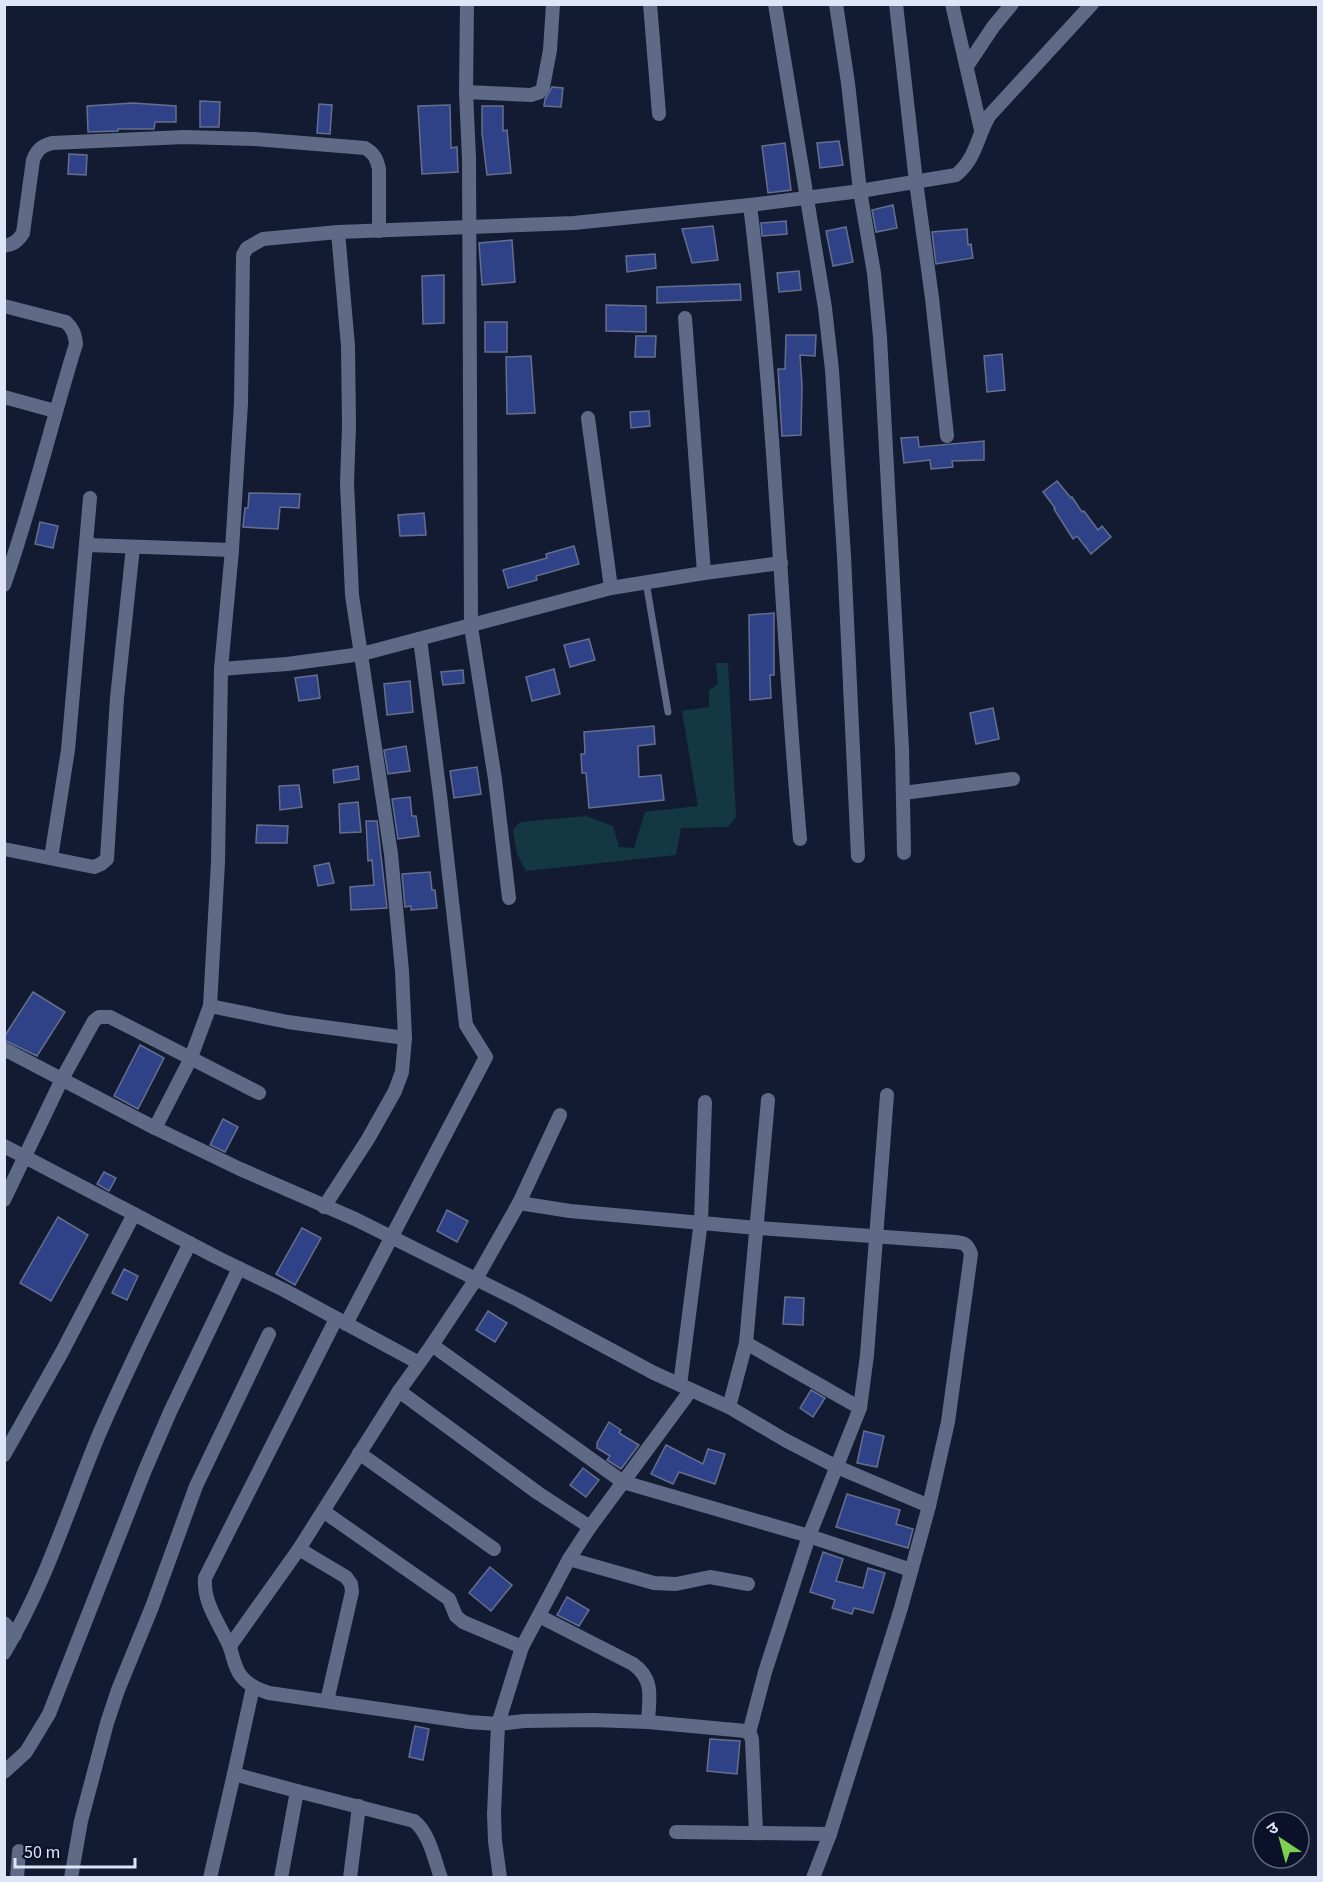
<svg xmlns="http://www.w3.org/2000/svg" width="1323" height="1882" font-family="'Source Sans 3','Noto Sans Devanagari',sans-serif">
  <rect width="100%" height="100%" fill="#131b33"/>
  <path fill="#133844" d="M716 663H728L736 817 728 827 681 828 676 855 526 871 517 854 513 830 520 822 586 816 613 826 619 847 634 848 645 812 698 806 682 711 709 707V690L718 684Z"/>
  <g fill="#304287" stroke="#646f8d" stroke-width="1.5">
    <path d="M552 87 563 88 561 107 544 106 545 99Z"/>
    <path d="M200 101 220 102 219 127H200Z"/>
    <path d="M133 103 176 106V122H155L154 129H118V131L88 132 87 106Z"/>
    <path d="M319 104 332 105 330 134 317 133Z"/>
    <path d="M450 105 451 148 457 147 458 172 422 174 418 106Z"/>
    <path d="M482 106H503V131L507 130 511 173 487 175 482 133Z"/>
    <path d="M839 141 843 165 820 168 817 143Z"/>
    <path d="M785 143 791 190 768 193 762 146Z"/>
    <path d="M69 154 87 155 86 175 68 174Z"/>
    <path d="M893 205 897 228 876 232 872 210Z"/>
    <path d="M786 221 787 234 762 236 761 223Z"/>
    <path d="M713 226 718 260 692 263 682 229Z"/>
    <path d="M846 227 853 262 833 266 826 231Z"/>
    <path d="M967 229 968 245 971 244 973 258 936 264 932 232Z"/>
    <path d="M512 240 515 282 482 285 479 243Z"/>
    <path d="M655 254 656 268 627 272 626 256Z"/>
    <path d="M799 271 801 290 779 292 777 273Z"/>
    <path d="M444 275V323L423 324 422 276Z"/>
    <path d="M740 284 741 300 657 303V287Z"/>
    <path d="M606 305 646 306V332L606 331Z"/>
    <rect x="485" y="322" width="22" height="30"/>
    <path d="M786 335H816L815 356 800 355 802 385 801 435 782 436 778 369H785Z"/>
    <path d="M636 336H656L655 357H635Z"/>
    <path d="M1002 354 1005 390 987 392 984 356Z"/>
    <path d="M531 356 535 413 507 414 506 357Z"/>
    <path d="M649 411 650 426 631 428 630 412Z"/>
    <path d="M918 437 919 447 984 441V460L952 461 953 467 931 469 930 460 904 463 901 438Z"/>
    <path d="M1057 481 1071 498 1072 497 1082 512 1084 511 1098 530 1102 526 1111 537 1091 554 1077 536 1073 539 1054 509 1055 508 1043 492Z"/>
    <path d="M249 493 300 494 299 508 280 507 278 529 243 527 245 508H248Z"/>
    <path d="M424 513 426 535 400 536 398 515Z"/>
    <path d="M40 522 58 526 53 548 35 544Z"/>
    <path d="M574 546 579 564 536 576 537 580 508 588 503 570 547 558 546 554Z"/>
    <path d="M774 613V675H770L771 698 750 700 749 615Z"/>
    <path d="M589 639 595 660 570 667 564 645Z"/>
    <path d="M554 669 560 694 532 701 526 677Z"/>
    <path d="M463 670 464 683 443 685 441 672Z"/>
    <path d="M317 675 320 698 299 701 295 678Z"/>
    <path d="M410 681 413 712 387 715 384 684Z"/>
    <path d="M993 708 999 739 976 744 970 713Z"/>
    <path d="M654 726 655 744 638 746 639 777 661 775 664 800 589 808 586 773H582L581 754H585L584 732Z"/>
    <path d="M406 746 410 771 388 774 384 750Z"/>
    <path d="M358 766 359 779 334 783 333 770Z"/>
    <path d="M477 767 481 794 454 798 450 771Z"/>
    <path d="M299 785 302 807 280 810 279 786Z"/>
    <path d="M410 797 412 816H416L419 836 398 839 392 799Z"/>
    <path d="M358 802 361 832 340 833 339 804Z"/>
    <path d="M366 821H377L387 908 351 910 350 887 374 885 372 860 368 861Z"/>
    <path d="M257 825 288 826 287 843H256Z"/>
    <path d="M329 863 334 883 318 886 314 866Z"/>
    <path d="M430 872 432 890H435L437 908 411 910V906L405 907 402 874Z"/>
    <path d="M33 992 65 1012 37 1056 4 1040V1037Z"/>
    <path d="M140 1045 164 1058 138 1109 114 1096Z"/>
    <path d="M223 1119 238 1127 225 1152 210 1145Z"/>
    <path d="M104 1172 116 1178 109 1191 97 1184Z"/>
    <path d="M447 1210 468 1221 457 1242 437 1231Z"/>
    <path d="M58 1217 88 1235 51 1301 20 1283Z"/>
    <path d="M302 1228 321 1238 295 1285 276 1274Z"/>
    <path d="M124 1269 138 1276 127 1300 112 1293Z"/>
    <path d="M785 1297 804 1298 803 1325 783 1324Z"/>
    <path d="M488 1311 507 1323 495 1342 476 1330Z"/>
    <path d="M811 1390 825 1398 813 1417 800 1408Z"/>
    <path d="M609 1422 621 1430 619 1433 639 1445 621 1469 607 1460 610 1456 597 1448V1443Z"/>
    <path d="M864 1431 884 1436 877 1467 857 1463Z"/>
    <path d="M666 1445 703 1464 708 1449 725 1454 715 1484 679 1472 673 1484 651 1474Z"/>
    <path d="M583 1468 599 1480 586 1497 570 1485Z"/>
    <path d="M847 1494 900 1510 896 1524 913 1529 908 1548 836 1527Z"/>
    <path d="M823 1552 843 1559 836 1581 863 1588 868 1568 885 1573 873 1613 854 1608 852 1614 832 1608 835 1600 810 1592Z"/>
    <path d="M490 1567 512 1585 491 1611 469 1593Z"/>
    <path d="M567 1597 589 1610 579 1626 557 1615Z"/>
    <path d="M415 1726 429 1729 423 1760 409 1757Z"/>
    <path d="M710 1739 740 1741 737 1774 707 1771Z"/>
  </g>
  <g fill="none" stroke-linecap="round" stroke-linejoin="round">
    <path stroke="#5f6a87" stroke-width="7" d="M646 582 668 712"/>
    <g stroke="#5f6a87" stroke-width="14">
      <path d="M467 4 466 92 469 158 471 627 495 779 509 898"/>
      <path d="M650 4 659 114"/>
      <path d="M775 4 825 308 832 370 844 556 858 856"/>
      <path d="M836 4 848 83 860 191 874 273 880 337 902 749 904 853"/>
      <path d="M896 4 916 182 932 298 947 436"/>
      <path d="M952 4 981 130"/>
      <path d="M967 66 993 27 1012 4"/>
      <path d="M466 92 531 95 540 92 543 87 550 50 553 4"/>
      <path d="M750 205C776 416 781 628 800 839"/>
      <path d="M4 246C14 244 18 241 23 233L33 160C37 150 41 146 52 143L184 137 254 139 365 148C374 153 377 159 379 169V231"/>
      <path d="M4 306 66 322C73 329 75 334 76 344 51 424 32 506 4 585"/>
      <path d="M685 318 704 573"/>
      <path d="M4 397 55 411"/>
      <path d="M588 418 611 588"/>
      <path d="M87 545 232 550"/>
      <path d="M221 669 287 664 362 654 611 588 704 573 781 563"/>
      <path d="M903 793 1013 779"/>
      <path d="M4 849 94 867 101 864 107 859 117 698 133 547"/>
      <path d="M51 858 68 750 90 498"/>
      <path d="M210 1006 288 1022 405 1038"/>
      <path d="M4 1049 155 1128 240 1169 355 1219 520 1301 654 1373 729 1407 785 1440 837 1467 929 1506"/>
      <path d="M155 1128 190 1060 210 1006 218 862 221 669 232 550 241 403 243 255 247 248 263 239 338 232 574 223 750 205 860 191 956 175C977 157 976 139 989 116L1092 4"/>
      <path d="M4 1146 216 1257 284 1290 419 1363"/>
      <path d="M4 1200 62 1079 94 1021 99 1017H110L259 1093"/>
      <path d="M519 1203 570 1211 757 1228 956 1242C965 1243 968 1245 971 1254L948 1422 929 1506 901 1608 830 1834 813 1878"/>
      <path d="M324 1207 368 1139 395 1091 402 1072 405 1038 402 971 391 854 352 595 347 483 349 426 348 346 338 232"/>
      <path d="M336 1319 205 1578C203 1603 219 1623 229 1645 233 1655 234 1667 241 1676 248 1685 259 1690 269 1693L469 1722 498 1724 524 1721 593 1720 648 1722 746 1731 751 1736 752 1740 756 1832"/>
      <path d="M346 1324 486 1057 466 1025 440 795 420 639"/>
      <path d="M746 1343 860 1408"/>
      <path d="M432 1345 623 1482 809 1536 911 1570"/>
      <path d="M680 1385 701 1221 705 1102"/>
      <path d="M399 1391 538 1493 590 1527"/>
      <path d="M729 1407 746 1343 768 1100"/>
      <path d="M359 1453 494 1549"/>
      <path d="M4 1455 62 1352 134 1214"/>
      <path d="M323 1511 449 1599 456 1616 463 1622 522 1647"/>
      <path d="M299 1549 346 1577 351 1584 352 1592 327 1701"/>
      <path d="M569 1559 654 1583 676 1584 710 1577 748 1584"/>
      <path d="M539 1616 633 1664C655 1680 649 1698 648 1722"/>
      <path d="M4 1623 15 1635"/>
      <path d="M230 1646 299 1549 399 1391 432 1345 476 1279 519 1203 560 1115"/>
      <path d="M4 1653C46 1584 69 1506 100 1432 128 1368 159 1305 190 1243"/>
      <path d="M749 1733 765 1672 809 1536 860 1408 867 1355 887 1095"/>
      <path d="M4 1772 26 1752 49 1714 145 1470 170 1412 239 1268"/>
      <path d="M234 1774 253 1687"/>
      <path d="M297 1791 414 1821C430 1834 434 1859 441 1878"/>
      <path d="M676 1832 830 1834"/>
      <path d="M17 1878 19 1851"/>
      <path d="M71 1878 81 1821 107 1723 118 1690 152 1607 196 1486 269 1334"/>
      <path d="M210 1878 234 1774 297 1791 281 1878"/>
      <path d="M350 1878 359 1806"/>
      <path d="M500 1878 495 1841 494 1814 498 1724 522 1647 569 1559 590 1527 691 1390"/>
    </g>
  </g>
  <rect width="1323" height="1882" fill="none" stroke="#dee5f6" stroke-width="12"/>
  <g transform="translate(1281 1840) rotate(324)"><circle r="28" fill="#0b1129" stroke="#5f667b" stroke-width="1.5"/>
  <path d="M0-4.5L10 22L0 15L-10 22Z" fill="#7fd052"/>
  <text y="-9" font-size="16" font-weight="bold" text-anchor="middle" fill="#dee5f6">उ</text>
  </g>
  <path d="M15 1858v9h120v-9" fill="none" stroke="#dee5f6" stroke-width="3"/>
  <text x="24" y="1858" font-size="18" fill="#dee5f6" stroke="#0b1129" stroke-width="4.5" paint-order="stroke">50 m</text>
</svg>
